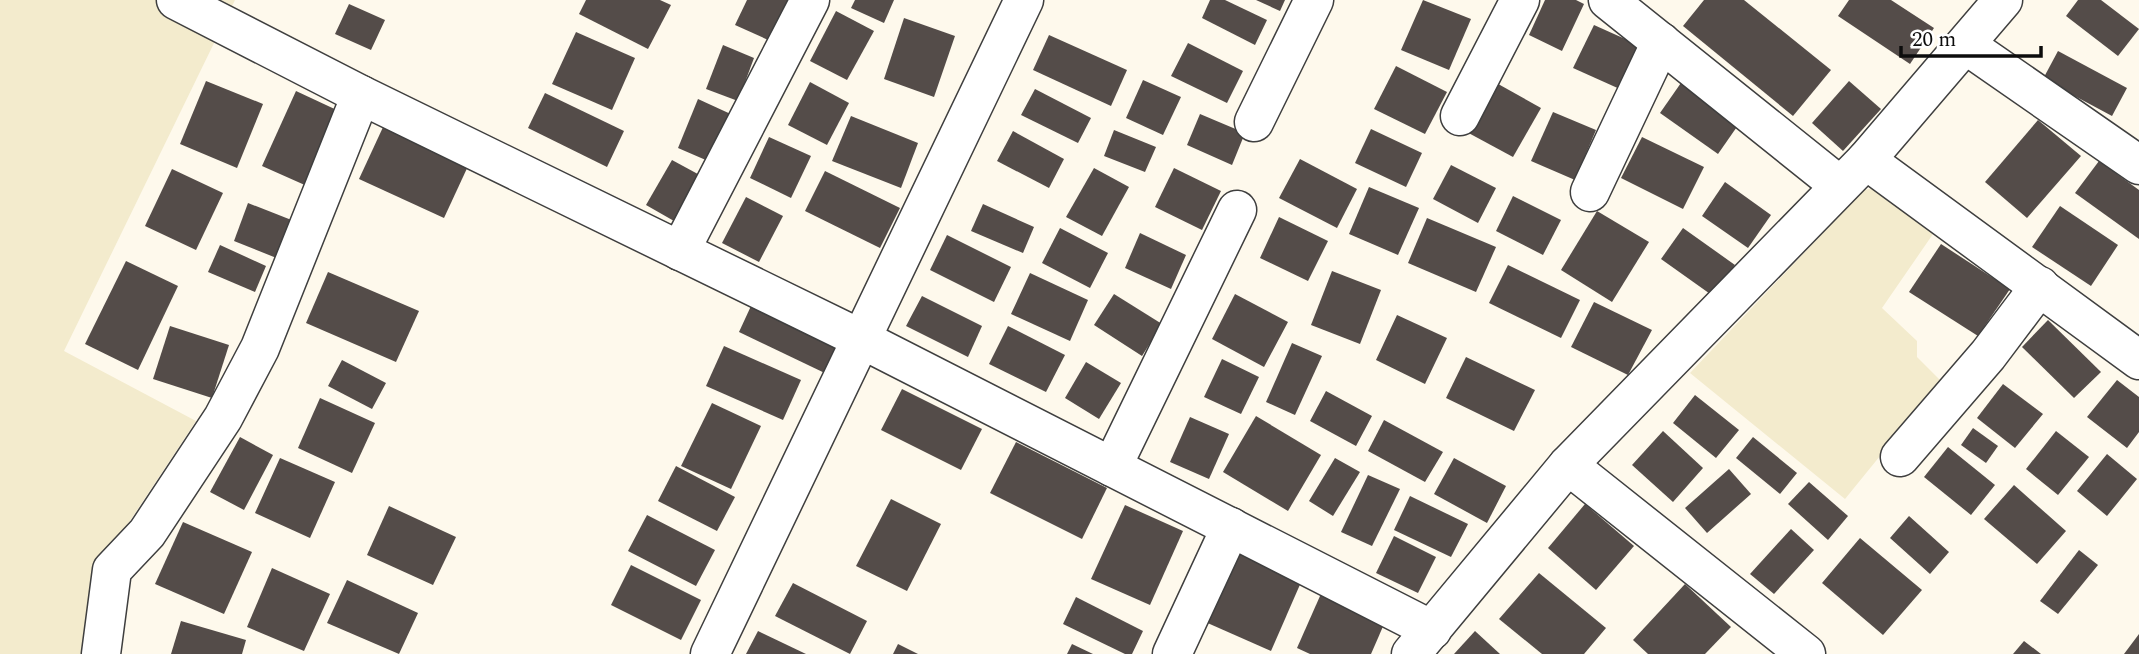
<svg xmlns="http://www.w3.org/2000/svg" width="2139" height="654" font-family="Spectral,serif">
  <rect width="100%" height="100%" fill="#fef9ec"/>
  <g fill="#f3ebcd">
    <path d="M0 0H235L64 351 196 421 100 566 88 654H0Z"/>
    <path d="M1874 188 1933 234 1882 308 1917 341V357L1941 381 1845 499 1690 373 1864 190Z"/>
  </g>
  <g fill="#544c49">
    <path d="M586 0H660L671 5 648 49 579 14Z"/>
    <path d="M747 0H797L777 44 735 25Z"/>
    <path d="M855 0H894L884 23 851 8Z"/>
    <path d="M1210 0H1225L1267 20 1255 45 1202 18Z"/>
    <path d="M1256 0H1285L1280 11Z"/>
    <path d="M1423 0 1471 19 1449 70 1401 50Z"/>
    <path d="M1545 0H1576L1584 4 1562 51 1529 35Z"/>
    <path d="M1704 0H1744L1831 70 1793 116 1683 26Z"/>
    <path d="M1849 0H1891L1934 28 1910 64 1838 16Z"/>
    <path d="M2078 0H2101L2139 29 2118 56 2066 16Z"/>
    <path d="M349 4 385 20 371 50 335 34Z"/>
    <path d="M836 11 874 31 847 80 810 61Z"/>
    <path d="M904 18 955 36 934 97 884 79Z"/>
    <path d="M1594 25 1643 47 1622 90 1573 68Z"/>
    <path d="M576 32 635 58 612 110 552 84Z"/>
    <path d="M1049 35 1127 70 1111 106 1033 70Z"/>
    <path d="M1188 43 1243 71 1227 103 1171 76Z"/>
    <path d="M723 45 754 58 738 101 706 89Z"/>
    <path d="M2058 51 2127 88 2112 116 2043 79Z"/>
    <path d="M1396 66 1447 92 1425 134 1374 109Z"/>
    <path d="M1143 80 1181 97 1163 135 1126 118Z"/>
    <path d="M1491 80 1541 108 1513 157 1463 130Z"/>
    <path d="M1683 80 1741 121 1718 154 1660 113Z"/>
    <path d="M206 81 263 104 237 168 180 144Z"/>
    <path d="M1849 81 1881 109 1843 151 1812 123Z"/>
    <path d="M810 82 849 103 827 145 788 125Z"/>
    <path d="M1035 89 1091 118 1078 143 1021 115Z"/>
    <path d="M296 91 341 112 307 186 262 166Z"/>
    <path d="M545 93 624 131 607 167 528 128Z"/>
    <path d="M698 99 735 116 715 164 678 148Z"/>
    <path d="M1553 112 1596 130 1575 180 1531 161Z"/>
    <path d="M1200 114 1245 133 1232 165 1187 145Z"/>
    <path d="M851 116 918 143 901 188 832 161Z"/>
    <path d="M2038 120 2081 156 2027 218 1985 182Z"/>
    <path d="M384 125 469 164 444 218 359 179Z"/>
    <path d="M1371 129 1422 153 1406 187 1355 163Z"/>
    <path d="M1114 130 1156 147 1145 172 1104 156Z"/>
    <path d="M1013 131 1064 159 1049 188 997 161Z"/>
    <path d="M769 137 811 156 791 198 750 178Z"/>
    <path d="M1642 137 1704 167 1683 209 1621 178Z"/>
    <path d="M1300 159 1357 189 1337 228 1279 198Z"/>
    <path d="M672 160 707 179 681 225 646 205Z"/>
    <path d="M2099 161 2139 190V239L2075 193Z"/>
    <path d="M1451 165 1496 188 1478 223 1433 199Z"/>
    <path d="M1094 168 1129 187 1102 236 1066 217Z"/>
    <path d="M1174 168 1221 191 1202 230 1155 207Z"/>
    <path d="M172 169 223 193 196 250 145 226Z"/>
    <path d="M825 171 900 208 880 248 805 211Z"/>
    <path d="M1725 182 1771 215 1748 248 1702 216Z"/>
    <path d="M1369 187 1419 208 1398 255 1349 234Z"/>
    <path d="M1513 196 1561 220 1543 255 1496 231Z"/>
    <path d="M746 197 783 216 759 262 722 243Z"/>
    <path d="M248 203 294 221 279 259 234 241Z"/>
    <path d="M983 204 1034 227 1023 253 971 231Z"/>
    <path d="M2060 206 2118 245 2091 286 2032 247Z"/>
    <path d="M1597 211 1649 242 1612 302 1561 270Z"/>
    <path d="M1279 217 1328 241 1308 281 1260 258Z"/>
    <path d="M1427 218 1496 247 1476 292 1408 263Z"/>
    <path d="M1060 228 1108 253 1090 288 1042 263Z"/>
    <path d="M1683 228 1735 265 1713 296 1661 259Z"/>
    <path d="M1140 233 1186 255 1171 289 1125 268Z"/>
    <path d="M947 235 1011 267 994 302 930 270Z"/>
    <path d="M1941 244 2010 289 1978 336 1909 292Z"/>
    <path d="M220 245 266 266 255 292 208 272Z"/>
    <path d="M126 261 178 286 138 370 85 344Z"/>
    <path d="M1508 265 1580 300 1561 338 1489 303Z"/>
    <path d="M1332 271 1381 290 1360 344 1311 325Z"/>
    <path d="M328 272 419 311 396 362 306 323Z"/>
    <path d="M1030 273 1088 300 1070 341 1011 314Z"/>
    <path d="M1114 294 1162 324 1142 356 1094 325Z"/>
    <path d="M1235 294 1288 322 1264 367 1212 339Z"/>
    <path d="M922 296 982 326 968 357 906 326Z"/>
    <path d="M1594 302 1652 330 1628 375 1571 347Z"/>
    <path d="M751 306 844 350 831 376 739 332Z"/>
    <path d="M1397 315 1447 338 1425 384 1376 360Z"/>
    <path d="M2048 320 2101 372 2074 398 2022 347Z"/>
    <path d="M170 326 229 345 212 398 153 379Z"/>
    <path d="M1008 326 1065 355 1046 392 989 364Z"/>
    <path d="M1292 343 1322 356 1295 415 1266 402Z"/>
    <path d="M724 346 801 380 783 420 706 386Z"/>
    <path d="M1466 357 1535 390 1514 431 1446 398Z"/>
    <path d="M1222 359 1259 377 1241 414 1204 397Z"/>
    <path d="M342 360 386 383 372 409 328 386Z"/>
    <path d="M1086 362 1121 383 1099 419 1065 398Z"/>
    <path d="M2117 380 2139 397V432L2127 448 2087 417Z"/>
    <path d="M2003 384 2043 414 2015 448 1977 418Z"/>
    <path d="M902 389 982 429 961 470 881 430Z"/>
    <path d="M1326 391 1372 416 1356 446 1310 421Z"/>
    <path d="M1695 395 1739 430 1716 458 1673 423Z"/>
    <path d="M320 398 375 423 352 473 298 448Z"/>
    <path d="M712 403 761 426 731 489 681 466Z"/>
    <path d="M1256 416 1321 455 1288 511 1223 472Z"/>
    <path d="M1190 417 1229 434 1209 479 1170 462Z"/>
    <path d="M1384 420 1443 452 1425 482 1368 451Z"/>
    <path d="M1973 428 1998 446 1986 463 1961 445Z"/>
    <path d="M1663 431 1703 468 1673 502 1632 465Z"/>
    <path d="M2056 431 2089 457 2058 495 2026 469Z"/>
    <path d="M240 437 273 455 244 510 210 492Z"/>
    <path d="M1753 437 1797 473 1780 494 1736 458Z"/>
    <path d="M1016 442 1107 488 1082 539 990 493Z"/>
    <path d="M1948 447 1995 485 1971 515 1924 477Z"/>
    <path d="M2107 454 2137 479 2107 516 2077 491Z"/>
    <path d="M280 458 335 482 310 538 255 513Z"/>
    <path d="M1335 458 1360 472 1333 516 1309 501Z"/>
    <path d="M1454 458 1506 486 1487 523 1434 494Z"/>
    <path d="M676 466 735 497 717 531 658 501Z"/>
    <path d="M1729 469 1751 494 1707 533 1685 508Z"/>
    <path d="M1368 475 1400 489 1372 546 1341 532Z"/>
    <path d="M1809 482 1848 516 1828 540 1788 504Z"/>
    <path d="M2014 485 2066 531 2037 564 1984 519Z"/>
    <path d="M1410 496 1468 524 1451 557 1394 530Z"/>
    <path d="M891 499 941 524 907 591 856 566Z"/>
    <path d="M1585 504 1634 546 1596 590 1548 548Z"/>
    <path d="M1125 505 1183 531 1150 605 1091 579Z"/>
    <path d="M389 506 456 537 433 585 367 555Z"/>
    <path d="M647 515 715 550 696 586 628 551Z"/>
    <path d="M1909 516 1949 552 1930 574 1890 538Z"/>
    <path d="M183 522 252 552 224 614 155 584Z"/>
    <path d="M1791 529 1814 550 1774 594 1750 574Z"/>
    <path d="M1394 536 1436 557 1418 593 1376 573Z"/>
    <path d="M1860 538 1922 590 1883 635 1822 583Z"/>
    <path d="M1234 550 1302 580 1271 651 1203 621Z"/>
    <path d="M2079 550 2098 565 2058 614 2040 601Z"/>
    <path d="M631 565 701 600 681 640 611 605Z"/>
    <path d="M272 568 330 594 304 651 247 627Z"/>
    <path d="M1539 573 1606 628 1584 654H1542L1499 619Z"/>
    <path d="M347 580 418 613 399 654 327 623Z"/>
    <path d="M793 583 867 621 850 654 775 616Z"/>
    <path d="M1685 584 1731 627 1705 654H1648L1633 640Z"/>
    <path d="M1324 587 1388 615 1371 654H1310L1297 648Z"/>
    <path d="M1076 597 1143 631 1132 654H1125L1063 624Z"/>
    <path d="M181 621 246 640 242 654H171Z"/>
    <path d="M758 631 806 654H746Z"/>
    <path d="M1475 631 1500 654H1454Z"/>
    <path d="M2139 634V654H2124Z"/>
    <path d="M2024 641 2041 654H2013Z"/>
    <path d="M898 644 918 654H893Z"/>
    <path d="M1072 644 1093 654H1067Z"/>
  </g>
  <g fill="none" stroke-linecap="round" stroke-linejoin="round">
    <g stroke="#3f3f3f" stroke-width="41">
      <g id="minor">
        <path d="M176 0 361 95 863 340 1432 630"/>
        <path d="M1608 0 1839 185"/>
        <path d="M1966 45 2139 165"/>
        <path d="M1460 116 1520 0"/>
        <path d="M1254 122 1314 0"/>
        <path d="M1866 160 2139 360"/>
        <path d="M1590 192 1661 42"/>
        <path d="M680 251 810 0"/>
        <path d="M1900 457 1988 355 2040 286"/>
        <path d="M1568 465 1806 654"/>
        <path d="M1112 467 1237 210"/>
        <path d="M101 654 112 570 147 533 223 418 260 348 361 95"/>
        <path d="M710 654 1024 0"/>
        <path d="M1172 654 1231 527"/>
        <path d="M1411 654 1568 465 1866 160 2003 0"/>
      </g>
    </g>
    <use href="#minor" stroke="#fff" stroke-width="38"/>
  </g>
  <path d="M1901 46v10h140v-10" fill="none" stroke="#0c0c0c" stroke-width="3.5"/>
  <text x="1912" y="46" font-size="21" fill="#0c0c0c" stroke="#ffffff" stroke-width="5" paint-order="stroke">20 m</text>
</svg>
